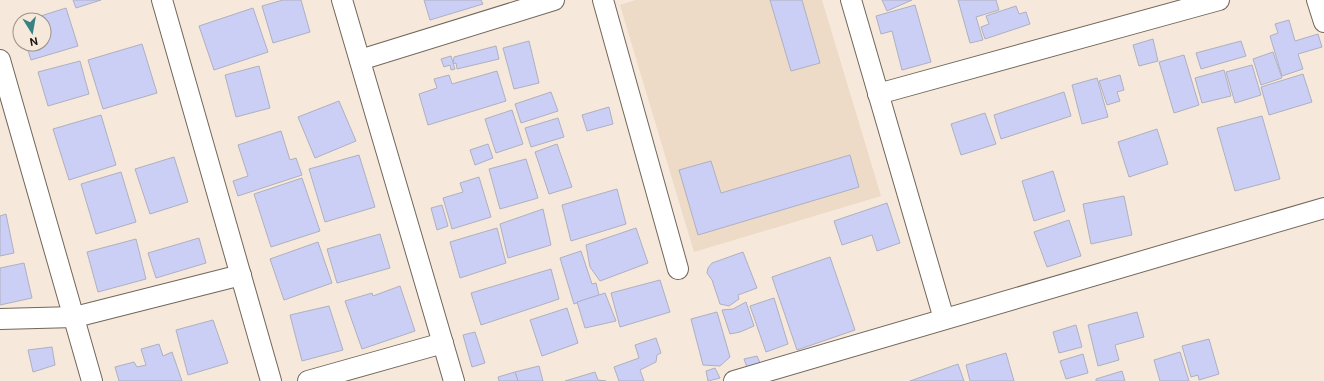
<svg xmlns="http://www.w3.org/2000/svg" width="1324" height="381" font-family="'DM Sans',sans-serif">
  <rect width="100%" height="100%" fill="#f6e8da"/>
  <path fill="#eddac7" d="M636 0H822L881 196 694 252 620 5Z"/>
  <g fill="#cccff5" stroke="#aeb0c0">
    <path d="M73 0H101L76 8Z"/>
    <path d="M283 0H301L310 32 273 43 262 6Z"/>
    <path d="M424 0H481L483 4 430 20Z"/>
    <path d="M770 0H802L820 63 791 71Z"/>
    <path d="M882 0H912L887 11Z"/>
    <path d="M958 0H996L999 10 976 17 983 40 970 43Z"/>
    <path d="M915 5 931 62 902 70 892 31 881 34 876 16Z"/>
    <path d="M1016 6 1019 14 1026 12 1030 24 985 39 981 27 989 24 986 16Z"/>
    <path d="M66 8 78 46 31 60 26 44H44V20H28Z"/>
    <path d="M253 8 268 52 214 70 199 26Z"/>
    <path d="M1289 20 1295 41 1318 34 1322 47 1298 54 1303 69 1282 76 1270 36 1278 33 1275 24Z"/>
    <path d="M1153 39 1158 61 1139 66 1133 45Z"/>
    <path d="M529 41 539 83 514 89 503 48Z"/>
    <path d="M1241 41 1246 56 1201 69 1196 53Z"/>
    <path d="M142 44 157 93 103 109 88 60Z"/>
    <path d="M496 46 499 59 457 69 456 63 453 64 454 57Z"/>
    <path d="M1273 52 1282 78 1261 85 1253 59Z"/>
    <path d="M1184 55 1199 105 1174 113 1159 62Z"/>
    <path d="M451 56 455 69 451 70 450 65 444 67 441 59Z"/>
    <path d="M80 61 89 94 48 106 38 72Z"/>
    <path d="M1252 65 1261 95 1235 103 1226 72Z"/>
    <path d="M259 66 270 108 236 117 225 75Z"/>
    <path d="M1224 70 1231 96 1202 103 1195 78Z"/>
    <path d="M497 71 506 101 428 125 419 94 437 88 434 79 449 75 452 84Z"/>
    <path d="M1303 74 1312 102 1269 115 1261 87Z"/>
    <path d="M1120 75 1124 90 1117 92 1120 101 1107 105 1099 81Z"/>
    <path d="M1097 78 1108 117 1082 124 1072 85Z"/>
    <path d="M551 92 558 111 521 123 515 104Z"/>
    <path d="M1064 92 1071 116 1001 139 994 115Z"/>
    <path d="M339 101 356 141 315 158 298 117Z"/>
    <path d="M609 107 613 124 587 131 582 115Z"/>
    <path d="M512 110 523 144 496 153 485 119Z"/>
    <path d="M985 113 996 144 961 155 951 124Z"/>
    <path d="M101 115 116 165 69 180 53 129Z"/>
    <path d="M1262 116 1280 179 1235 191 1217 128Z"/>
    <path d="M558 118 564 137 531 147 525 128Z"/>
    <path d="M1157 129 1168 164 1129 177 1118 142Z"/>
    <path d="M281 131 290 160 296 158 302 175 238 196 233 181 248 176 238 145Z"/>
    <path d="M488 144 493 158 475 165 470 150Z"/>
    <path d="M557 144 572 187 549 194 535 152Z"/>
    <path d="M359 155 375 207 325 222 309 169Z"/>
    <path d="M850 155 859 187 698 235 679 170 711 161 721 193Z"/>
    <path d="M174 157 188 202 150 214 135 169Z"/>
    <path d="M526 159 538 198 500 209 489 169Z"/>
    <path d="M1053 171 1065 211 1034 221 1022 181Z"/>
    <path d="M121 172 136 222 96 234 81 184Z"/>
    <path d="M479 177 491 217 452 229 443 198 463 192 460 183Z"/>
    <path d="M302 178 320 231 271 247 254 194Z"/>
    <path d="M617 189 626 224 571 241 562 205Z"/>
    <path d="M1124 196 1132 235 1091 244 1083 204Z"/>
    <path d="M887 203 900 243 877 251 872 235 842 245 834 221Z"/>
    <path d="M442 205 448 226 437 230 431 208Z"/>
    <path d="M543 209 551 245 508 258 500 224Z"/>
    <path d="M6 214 14 253 0 256V216Z"/>
    <path d="M1069 220 1081 256 1047 267 1034 232Z"/>
    <path d="M497 228 506 263 460 278 450 242Z"/>
    <path d="M636 228 648 263 600 281 590 267 586 245Z"/>
    <path d="M380 234 390 268 337 283 327 249Z"/>
    <path d="M199 238 206 263 156 278 148 253Z"/>
    <path d="M136 239 146 279 98 292 87 252Z"/>
    <path d="M318 242 332 283 284 300 270 259Z"/>
    <path d="M581 251 592 284 596 283 599 295 574 304 560 258Z"/>
    <path d="M743 252 757 288 738 295 739 299 729 306 720 304 712 280 707 273 708 268 712 263Z"/>
    <path d="M830 257 855 330 797 350 772 277Z"/>
    <path d="M24 263 32 298 0 305V268Z"/>
    <path d="M551 269 559 299 481 325 471 293Z"/>
    <path d="M660 280 670 312 620 327 611 293Z"/>
    <path d="M400 286 415 331 362 349 345 301 372 293 373 296Z"/>
    <path d="M605 293 616 321 585 328 577 302Z"/>
    <path d="M774 298 788 344 766 352 750 306Z"/>
    <path d="M746 302 754 326 740 332 730 334 722 310 733 309Z"/>
    <path d="M329 306 343 350 302 361 290 315Z"/>
    <path d="M567 308 578 343 542 356 530 320Z"/>
    <path d="M717 312 730 357 720 366 703 365 691 319Z"/>
    <path d="M1137 312 1144 337 1115 345 1119 360 1098 366 1088 325Z"/>
    <path d="M213 320 228 363 188 375 176 330Z"/>
    <path d="M1076 325 1082 347 1059 353 1053 332Z"/>
    <path d="M475 332 485 363 472 367 463 335Z"/>
    <path d="M656 338 661 353 657 355 656 362 640 370 644 381H619L614 367 639 358 635 345Z"/>
    <path d="M1209 339 1219 374 1199 380 1198 375 1191 377 1182 346Z"/>
    <path d="M159 344 163 356 172 352 182 381H119L115 367 134 362 137 367 146 365 141 349Z"/>
    <path d="M52 347 55 365 33 372 28 350Z"/>
    <path d="M1180 352 1189 381H1160L1154 360Z"/>
    <path d="M1006 353 1014 381H970L966 365Z"/>
    <path d="M1083 354 1088 373 1066 379 1060 361Z"/>
    <path d="M757 356 761 365 748 370 744 359Z"/>
    <path d="M958 364 964 381H910Z"/>
    <path d="M539 366 543 381H518L515 372Z"/>
    <path d="M715 368 720 378 708 381 706 371Z"/>
    <path d="M1122 371 1125 381H1096V379Z"/>
    <path d="M515 372 518 381H499L498 377Z"/>
    <path d="M595 372 598 380 606 381H565Z"/>
  </g>
  <g fill="none" stroke-linecap="round" stroke-linejoin="round">
    <g stroke="#72675b" stroke-width="22">
      <g id="minor">
        <path d="M162 0 271 381"/>
        <path d="M342 0 454 381"/>
        <path d="M603 0 678 269"/>
        <path d="M851 0 944 319"/>
        <path d="M1317 0 1324 22"/>
        <path d="M0 60 92 381"/>
        <path d="M360 60 554 0"/>
        <path d="M878 94 1219 0"/>
        <path d="M0 319 75 317 241 275"/>
        <path d="M308 381 443 343"/>
        <path d="M734 381 1324 208"/>
      </g>
    </g>
    <use href="#minor" stroke="#fff" stroke-width="20"/>
  </g>
  <g transform="translate(32 32) rotate(169)"><circle r="19" fill="#f6e8da" stroke="#9d9389"/>
  <path d="M0-3L7 15L0 10L-7 15Z" fill="#398282"/>
  <text y="-6" font-size="11" font-weight="bold" text-anchor="middle" fill="#18130f">N</text>
  </g>
</svg>
